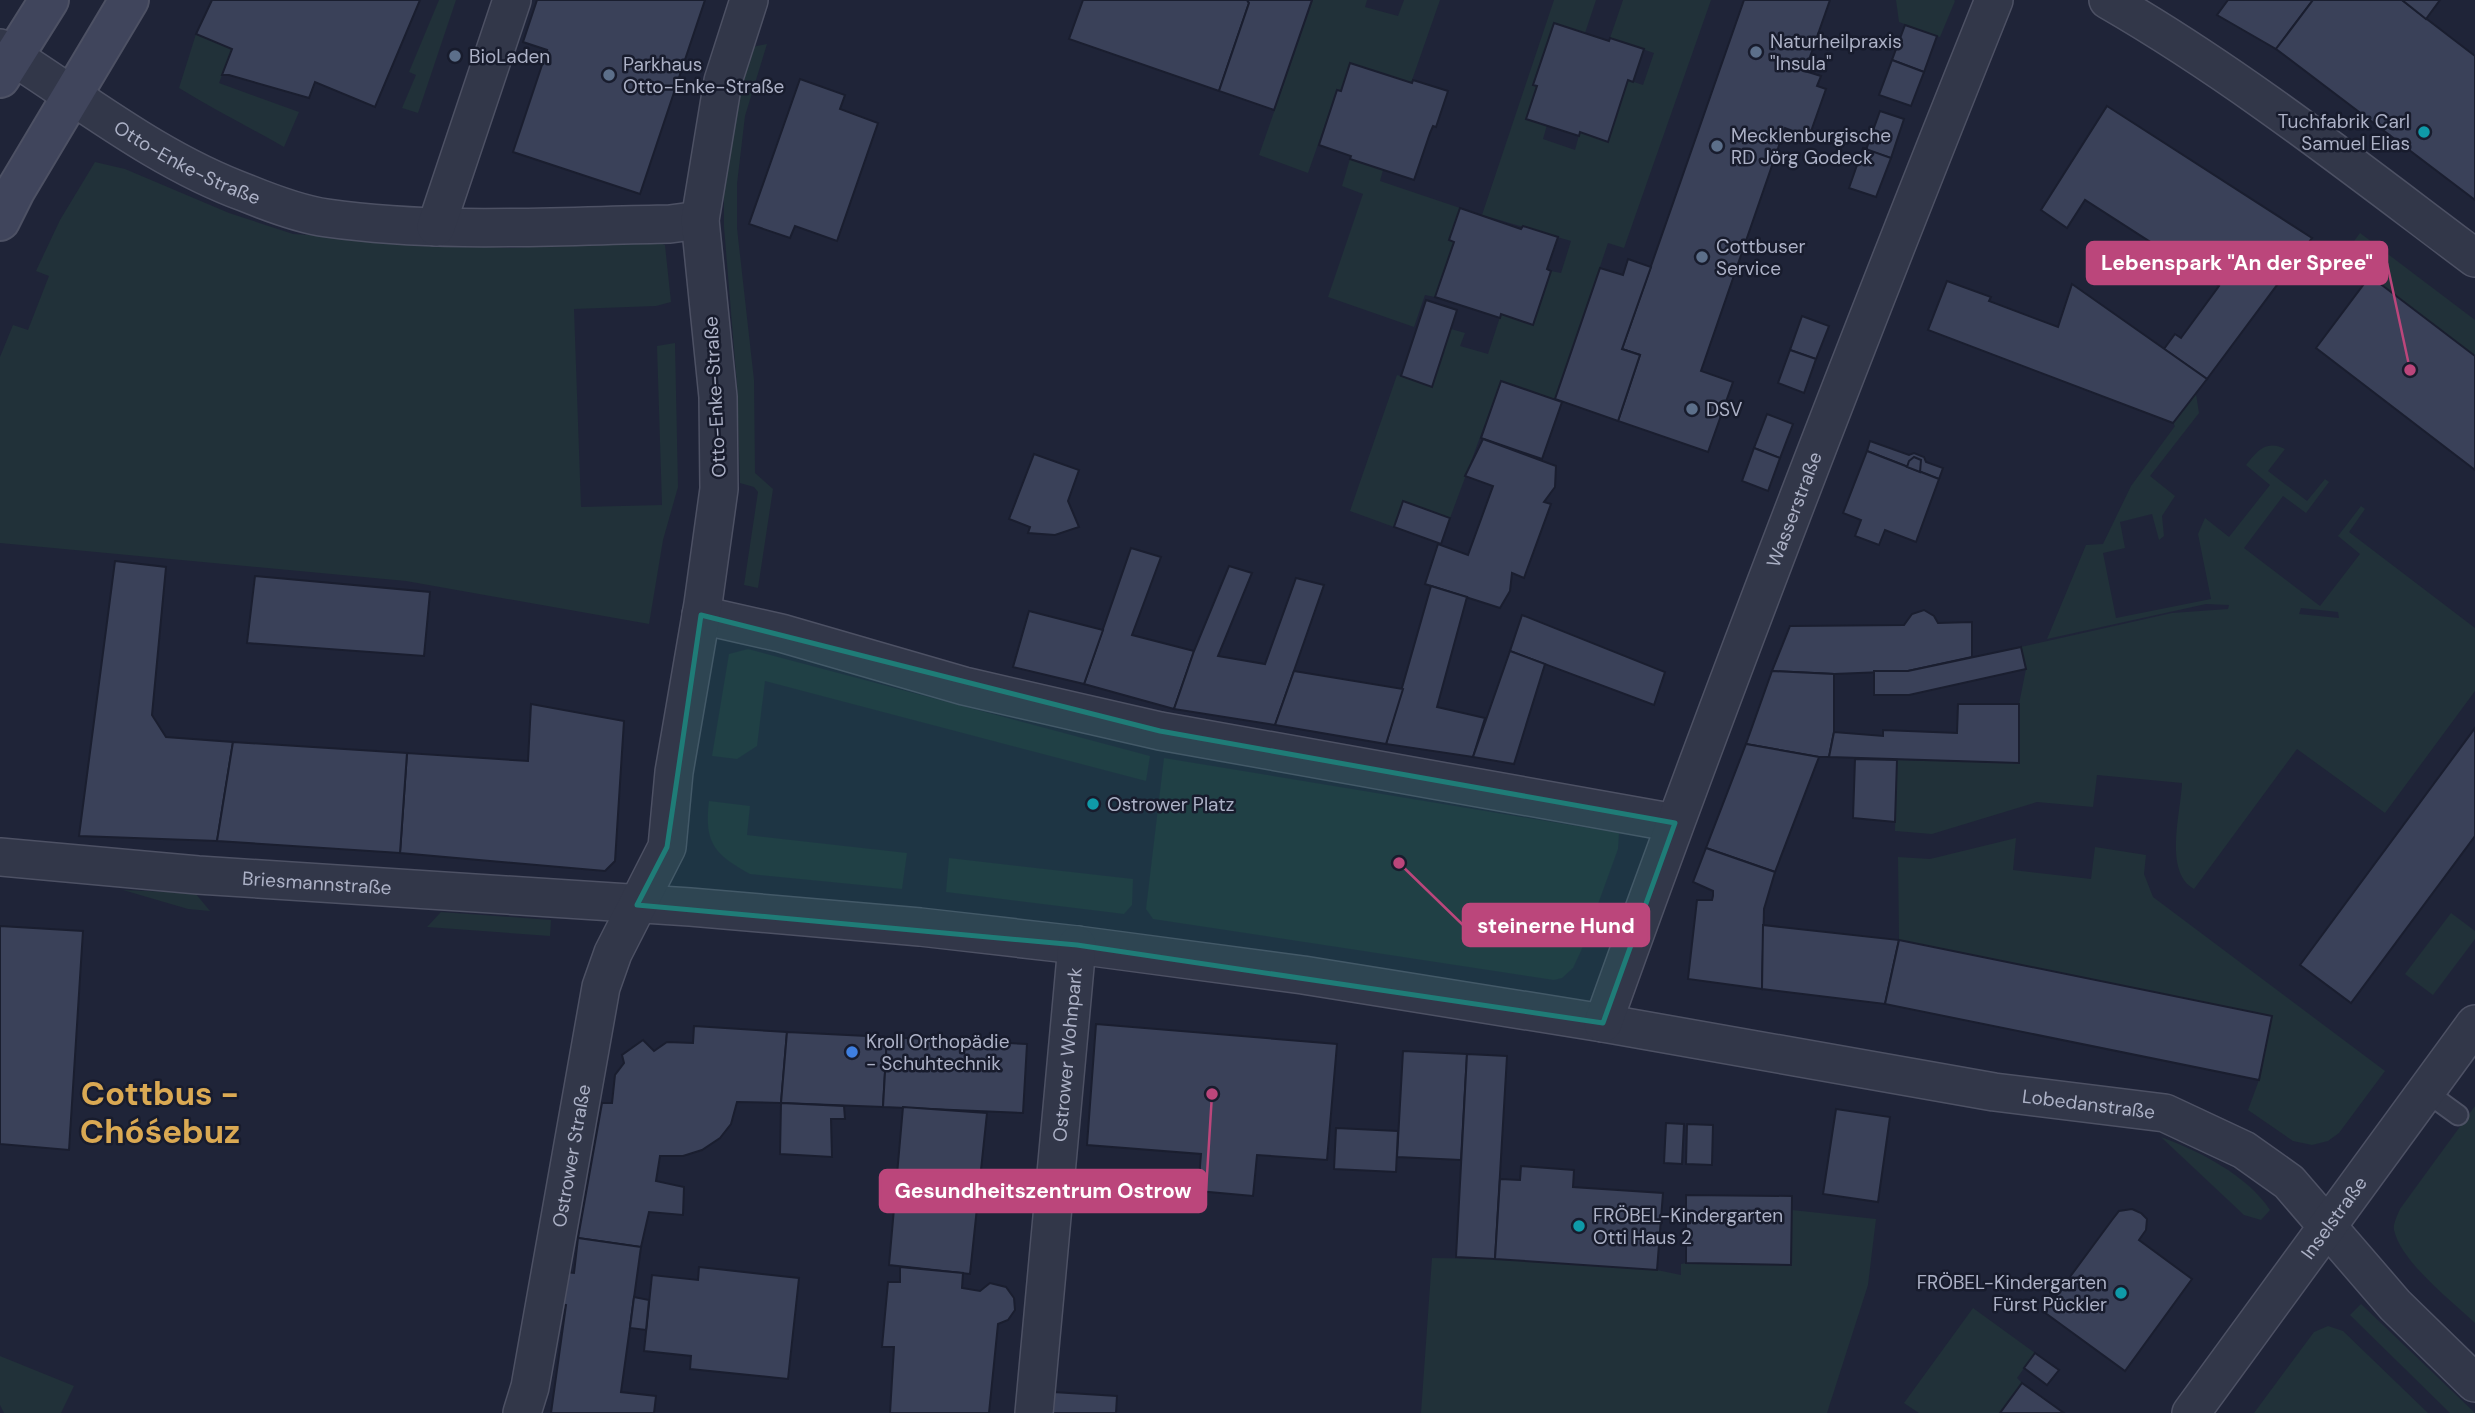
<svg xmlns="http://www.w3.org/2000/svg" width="2475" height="1413" font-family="'DM Sans',sans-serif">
  <rect width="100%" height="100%" fill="#1f2438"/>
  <g fill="#213139" fill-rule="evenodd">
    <path d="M439 0H456L418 113 402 108 416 75 409 72Z"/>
    <path d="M1313 0H1367L1365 7 1398 16 1404 0H1440L1411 83 1350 63 1341 91 1337 90 1308 173 1259 155Z"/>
    <path d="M1554 0H1596L1585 33 1554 23 1533 84 1537 86 1547 125 1543 139 1575 150 1580 132 1608 141 1628 80 1643 85 1654 53 1610 38 1623 0H1711L1624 248 1608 243 1555 399 1501 381 1450 518 1404 501 1394 527 1350 511 1397 375 1432 386 1451 329 1465 333 1460 346 1488 354 1501 314 1533 325 1551 271 1561 273 1571 241 1482 215Z"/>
    <path d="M1896 0H1954L1955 1 1940 37 1899 22Z"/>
    <path d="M196 34 232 49 219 83 299 112 284 147C249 127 213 109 179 88Z"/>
    <path d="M767 44 745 116 737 184V228L754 380 755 473 773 489 758 588 744 585 758 492 754 487 740 483 737 385 724 227V174L735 107 752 47Z"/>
    <path d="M1350 159 1383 170 1380 181 1460 208 1450 240 1454 242 1435 297 1425 295 1414 327 1328 297 1363 194 1342 186Z"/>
    <path d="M95 162 125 169 229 213 293 234 511 248 654 240 665 245 671 302 656 306 574 309 581 507 662 505 657 346 675 343 678 487 663 540 649 624 406 581 0 543V357L13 325 28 330 49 276 36 271 60 220Z"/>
    <path d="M2360 233 2475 320V356L2361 269 2352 244Z"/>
    <path d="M2196 394 2199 413 2150 476 2175 496 2162 516 2164 536 2159 540 2152 514 2120 522 2125 548 2103 553 2116 618 2211 599 2198 534 2205 518 2229 537 2270 485 2246 465C2258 450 2266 440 2285 449L2268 471 2307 501 2325 479 2329 482 2306 513 2283 496 2244 548 2320 606 2360 554 2338 536 2361 506 2365 509 2349 532 2475 628V691L2385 813 2297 749 2194 889C2163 872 2181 812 2182 783L2097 775 2093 807 2037 802 1932 834 1895 831 1897 760 2019 763V704L2026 669 2021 647 2172 613 2228 609 2229 605 2206 604 2047 639 2086 545 2103 544 2131 486 2175 426 2173 423ZM2301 608 2338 612 2339 618 2299 614Z"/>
    <path d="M748 649 1150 756 1146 781 765 681 757 746 737 759 712 756 729 654Z"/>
    <path d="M1164 758 1619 833 1618 849 1581 951 1573 968 1562 978 1554 980 1153 919 1146 909Z"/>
    <path d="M709 801 750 806 747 835 907 853 902 889 750 874C714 854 704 843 709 801Z"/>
    <path d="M2016 838 2013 870 2091 879 2095 847 2146 855 2144 874 2153 897 2385 1071 2339 1133 2328 1141 2312 1145 2293 1141 2248 1110 2259 1080 2272 1016 1899 940 1898 857 1930 859Z"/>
    <path d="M949 858 1133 879 1132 905 1124 914 946 892Z"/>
    <path d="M123 890 195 893 210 911 188 909Z"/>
    <path d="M441 912 551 920 550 936 427 927Z"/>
    <path d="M2451 913 2475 931V939L2433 995 2405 974Z"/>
    <path d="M2475 1106V1323C2452 1301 2401 1262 2394 1230 2393 1224 2397 1216 2400 1209Z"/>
    <path d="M2161 1137C2199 1151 2247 1175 2270 1210L2261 1220 2244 1215Z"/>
    <path d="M1792 1210 1876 1219 1868 1285 1827 1413H1421L1432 1258 1495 1259 1657 1270 1681 1275V1264L1686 1263 1791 1265Z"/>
    <path d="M2361 1304 2475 1413H2450L2350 1315Z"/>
    <path d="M1973 1308 2035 1353 2017 1378 2022 1383 2000 1413H1919L1904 1403Z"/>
    <path d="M2328 1326 2343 1331 2428 1413H2254L2314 1332Z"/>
    <path d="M0 1356 74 1386 61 1413H4L0 1405Z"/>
  </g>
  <g fill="#3a4159" stroke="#1a1e2f" stroke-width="2">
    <path d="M212 0H420L375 107 315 82 309 98 229 75H222L232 49 196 34Z"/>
    <path d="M537 0H705L640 194 513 152 547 50 523 42Z"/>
    <path d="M1083 0H1247L1249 3 1219 91 1069 39Z"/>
    <path d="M1247 0H1312L1274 110 1219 91 1249 3Z"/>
    <path d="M1744 0H1830L1805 71 1821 76 1817 86 1826 89 1809 137 1785 128 1701 371 1733 382 1708 452 1618 421 1640 355 1622 349Z"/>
    <path d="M2228 0H2313L2276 49 2217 15Z"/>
    <path d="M2313 0H2402L2475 56V200L2276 49Z"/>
    <path d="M2402 0H2440L2426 19Z"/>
    <path d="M1554 23 1609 41 1610 38 1644 49 1633 82 1628 80 1608 142 1580 132 1579 136 1526 119 1537 86 1533 85Z"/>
    <path d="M1905 25 1937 36 1924 72 1892 60Z"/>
    <path d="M1892 60 1924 72 1911 106 1879 95Z"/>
    <path d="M1350 63 1412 83 1413 80 1448 91 1436 127 1433 126 1430 133 1414 180 1350 159 1351 156 1319 145 1337 90 1341 91Z"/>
    <path d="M800 79 845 95 840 109 878 123 837 241 795 226 790 238 749 224Z"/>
    <path d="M2107 106 2312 238 2207 379 2164 349 2175 334 2181 338 2219 286 2085 200 2067 228 2041 210Z"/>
    <path d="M1880 111 1904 119 1891 158 1866 150Z"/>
    <path d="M1863 148 1891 158 1876 197 1849 188Z"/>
    <path d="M1460 208 1521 229 1523 226 1558 237 1547 269 1551 271 1533 325 1501 314 1500 318 1435 297 1454 242 1449 240Z"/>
    <path d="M1628 259 1651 267 1622 349 1640 355 1618 421 1555 399 1600 268 1623 275Z"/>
    <path d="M2370 276 2475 356V470L2316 348Z"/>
    <path d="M1947 281 1991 297 1989 301 2058 327 2072 284 2207 379 2173 423 1928 330Z"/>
    <path d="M1426 300 1457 310 1432 387 1401 376Z"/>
    <path d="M1802 316 1829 326 1816 359 1790 350Z"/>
    <path d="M1790 350 1816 359 1804 393 1778 383Z"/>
    <path d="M1501 381 1562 402 1542 459 1481 438Z"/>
    <path d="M1767 414 1793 424 1780 458 1754 448Z"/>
    <path d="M1483 439 1556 466 1555 487 1544 502 1551 504 1524 578 1512 573 1510 591 1500 608 1425 584 1438 544 1468 555 1493 486 1465 476Z"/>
    <path d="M1870 441 1909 455 1914 453 1924 457 1926 462 1943 468 1939 479 1867 451Z"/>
    <path d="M1754 448 1780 458 1768 491 1742 481Z"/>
    <path d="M1867 451 1939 479 1916 542 1885 530 1879 545 1855 536 1861 520 1843 513Z"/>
    <path d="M1034 454 1079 470 1068 501 1079 527 1055 535 1028 533 1030 527 1009 519Z"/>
    <path d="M1914 457 1921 460 1920 472 1907 467 1909 461Z"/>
    <path d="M1403 501 1450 518 1441 544 1394 527Z"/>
    <path d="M1131 548 1161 557 1132 635 1194 651 1174 709 1084 684Z"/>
    <path d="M115 561 166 567 152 715 166 737 233 742 217 841 79 836Z"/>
    <path d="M1229 566 1252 573 1218 656 1265 664 1296 578 1324 585 1275 725 1174 709 1194 651Z"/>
    <path d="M255 576 430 592 424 656 247 643Z"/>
    <path d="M1431 586 1467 597 1437 707 1485 718 1473 757 1386 744Z"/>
    <path d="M1924 610 1934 616 1938 623 1972 622V657L1908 671 1834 674 1772 671 1790 626 1904 625 1912 614Z"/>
    <path d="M1029 611 1103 630 1084 684 1013 667Z"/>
    <path d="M1522 615 1665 672 1654 705 1510 651Z"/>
    <path d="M2021 647 2026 669 1909 695H1874V671H1908Z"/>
    <path d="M1510 651 1545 664 1514 764 1473 757Z"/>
    <path d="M1294 671 1403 689 1386 744 1275 725Z"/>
    <path d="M1772 671 1834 674V732L1829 757H1819L1746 744Z"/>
    <path d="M531 704 624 721 615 861 605 871 400 853 407 753 528 761Z"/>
    <path d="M1958 704H2019V763L1829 757 1834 732 1883 736V730L1957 733Z"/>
    <path d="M2475 728V836L2351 1003 2300 965Z"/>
    <path d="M233 742 407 753 400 853 217 841Z"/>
    <path d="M1746 744 1819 757 1775 872 1706 848Z"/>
    <path d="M1855 759 1897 760 1895 822 1853 818Z"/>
    <path d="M1706 848 1775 872 1764 909 1762 989 1688 979 1697 900H1712L1713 896V891L1693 882Z"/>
    <path d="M1763 925 1899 940 1885 1004 1762 989Z"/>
    <path d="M0 926 83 931 69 1150 0 1144Z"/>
    <path d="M1899 940 2272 1016 2259 1080 1885 1004Z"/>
    <path d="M1096 1024 1337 1044 1327 1160 1257 1155 1253 1196 1198 1191 1201 1154 1087 1145Z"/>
    <path d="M694 1026 787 1032 781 1103 737 1102 731 1124 720 1138 702 1150 683 1156H660L656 1181 684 1187 683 1215 649 1212 641 1247 578 1238 602 1103H612L615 1075 624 1063 622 1055 643 1040 654 1051 667 1042 693 1043Z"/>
    <path d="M787 1032 887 1037 883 1107 781 1103Z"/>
    <path d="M887 1037 1027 1044 1023 1113 883 1107Z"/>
    <path d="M1403 1051 1467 1054 1461 1160 1397 1157Z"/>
    <path d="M1467 1054 1507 1056 1495 1259 1456 1257Z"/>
    <path d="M781 1103 844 1106 845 1119H831L832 1157 780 1154Z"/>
    <path d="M903 1107 987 1113 970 1274 889 1265Z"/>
    <path d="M1836 1109 1890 1117 1878 1202 1823 1194Z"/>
    <path d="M1666 1123 1684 1124 1682 1164 1664 1163Z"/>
    <path d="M1687 1124 1713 1125 1712 1165 1686 1164Z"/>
    <path d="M1336 1128 1398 1131 1396 1172 1334 1169Z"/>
    <path d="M1521 1166 1574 1170 1573 1187 1663 1193 1657 1270 1495 1259 1500 1179 1520 1180Z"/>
    <path d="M1686 1195 1792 1196 1791 1265 1686 1263Z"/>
    <path d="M2132 1209 2141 1213 2147 1219 2146 1230 2139 1240 2192 1279 2125 1371 2044 1312 2112 1220 2119 1211Z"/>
    <path d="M578 1238 641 1247 621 1392 656 1396 654 1413H551L566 1305 560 1304 565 1272 574 1273Z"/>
    <path d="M699 1267 799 1278 788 1379 690 1369 691 1356 644 1351 652 1275 698 1280Z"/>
    <path d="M900 1267 963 1273 962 1288 980 1291 990 1283 1006 1287 1014 1298 1015 1310 1008 1320 998 1324 989 1413H890L894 1347H882L888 1282H900Z"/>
    <path d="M634 1297 649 1300 646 1330 630 1328Z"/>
    <path d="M2035 1353 2059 1370 2047 1385 2024 1368Z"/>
    <path d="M2022 1383 2064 1413H2000Z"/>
    <path d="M1053 1392 1117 1396 1116 1413H1052Z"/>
  </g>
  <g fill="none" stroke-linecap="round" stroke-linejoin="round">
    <g stroke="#4d5164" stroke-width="23">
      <path id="lane" d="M2425 1091 2458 1115"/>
    </g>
    <g stroke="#4d5164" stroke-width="40">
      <g id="street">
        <path d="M2108 0C2238 75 2355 168 2475 258"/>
        <path id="s1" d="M0 48C80 98 156 160 246 193 268 202 304 215 327 218 440 234 556 226 670 224L700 220"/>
        <path d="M436 227 512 0"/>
        <path d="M701 615 781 633 964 686 1160 731 1675 823"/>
        <path id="s2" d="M0 857 198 875 690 907 920 927 1077 945 1303 975 1603 1023 1994 1092 2165 1113 2244 1150 2289 1182 2395 1305 2475 1383"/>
        <path id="s3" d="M1603 1023C1726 679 1858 339 1994 0"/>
        <path id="s4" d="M522 1413 530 1387 601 987 613 953 667 847 674 772 703 604 719 489 718 397 700 220 723 81 749 0"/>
        <path id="s5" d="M1034 1413 1077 945"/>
        <path id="s6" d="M2191 1413 2475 1024"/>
      </g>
    </g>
    <g stroke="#4d5164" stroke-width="42">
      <g id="secondary">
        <path d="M0 78 49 0"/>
        <path d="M0 221 15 191 129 0"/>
      </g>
    </g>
    <use href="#lane" stroke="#323749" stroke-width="19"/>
    <use href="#street" stroke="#323749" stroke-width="37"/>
    <use href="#secondary" stroke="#40455c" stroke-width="38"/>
  </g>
  <path fill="#1f7c77" fill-opacity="0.2" stroke="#1f7c77" stroke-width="5" stroke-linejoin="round" d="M701 615 1160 731 1675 823 1603 1023 1077 945 637 905 667 847Z"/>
  <g fill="#5c6f8a" stroke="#181c2d" stroke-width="2.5">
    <circle cx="1756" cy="52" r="7"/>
    <circle cx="455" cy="56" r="7"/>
    <circle cx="609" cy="75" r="7"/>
    <circle cx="1717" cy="146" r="7"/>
    <circle cx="1702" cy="257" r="7"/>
    <circle cx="1692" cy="409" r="7"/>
  </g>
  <g fill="#0f9aa8" stroke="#181c2d" stroke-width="2.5">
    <circle cx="2424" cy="132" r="7"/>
    <circle cx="1093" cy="804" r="7"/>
    <circle cx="1579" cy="1226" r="7"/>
    <circle cx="2121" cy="1293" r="7"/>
  </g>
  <circle fill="#3f7fe0" stroke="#181c2d" stroke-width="2.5" cx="852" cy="1052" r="7"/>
  <g text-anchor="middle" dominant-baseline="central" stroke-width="5" stroke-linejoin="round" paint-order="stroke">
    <g font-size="19" fill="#acb1c6" stroke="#181c2d" text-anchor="start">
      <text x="1770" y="41">Naturheilpraxis<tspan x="1770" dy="22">"Insula"</tspan></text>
      <text x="469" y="56">BioLaden</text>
      <text x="623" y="64">Parkhaus<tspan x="623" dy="22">Otto-Enke-Straße</tspan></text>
      <text x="2410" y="121" text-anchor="end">Tuchfabrik Carl<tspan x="2410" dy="22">Samuel Elias</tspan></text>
      <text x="1731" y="135">Mecklenburgische<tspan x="1731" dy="22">RD Jörg Godeck</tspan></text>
      <text x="1716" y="246">Cottbuser<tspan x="1716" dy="22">Service</tspan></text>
      <text x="1706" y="409">DSV</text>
      <text x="1107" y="804">Ostrower Platz</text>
      <text x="866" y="1041">Kroll Orthopädie<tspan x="866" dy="22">- Schuhtechnik</tspan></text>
      <text x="1593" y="1215">FRÖBEL-Kindergarten<tspan x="1593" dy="22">Otti Haus 2</tspan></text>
      <text x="2107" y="1282" text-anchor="end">FRÖBEL-Kindergarten<tspan x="2107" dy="22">Fürst Pückler</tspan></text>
    </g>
    <g font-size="19" fill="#acb1c6" stroke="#181c2d">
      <text stroke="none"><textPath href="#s1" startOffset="220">Otto-Enke-Straße</textPath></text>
      <text transform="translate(715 397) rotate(-93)">Otto-Enke-Straße</text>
      <text stroke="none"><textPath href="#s3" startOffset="548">Wasserstraße</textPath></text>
      <text stroke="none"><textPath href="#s2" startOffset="318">Briesmannstraße</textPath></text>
      <text stroke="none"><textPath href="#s5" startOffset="360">Ostrower Wohnpark</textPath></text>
      <text stroke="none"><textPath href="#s2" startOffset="2105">Lobedanstraße</textPath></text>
      <text stroke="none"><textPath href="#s4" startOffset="262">Ostrower Straße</textPath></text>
      <text stroke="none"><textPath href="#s6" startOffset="242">Inselstraße</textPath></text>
    </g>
    <g font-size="33" font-weight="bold" fill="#daa953" stroke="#181c2d">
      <text x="160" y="1093">Cottbus -<tspan x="160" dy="38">Chóśebuz</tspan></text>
    </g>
  </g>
  <path fill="none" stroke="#bb467b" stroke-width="2.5" d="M2410 370L2387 263M1399 863L1463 925M1212 1094L1206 1191"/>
  <g fill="#bb467b" stroke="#181c2d" stroke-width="2.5">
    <circle cx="2410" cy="370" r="7"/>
    <circle cx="1399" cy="863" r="7"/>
    <circle cx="1212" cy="1094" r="7"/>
  </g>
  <g fill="#bb467b" stroke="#bb467b" stroke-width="2.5">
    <rect x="2087" y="242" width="300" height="42" rx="7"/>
    <rect x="1463" y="904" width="186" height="42" rx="7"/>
    <rect x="880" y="1170" width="326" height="42" rx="7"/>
  </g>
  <g font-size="21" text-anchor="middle" font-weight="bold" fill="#fff">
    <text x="2237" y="270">Lebenspark "An der Spree"</text>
    <text x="1556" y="933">steinerne Hund</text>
    <text x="1043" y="1198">Gesundheitszentrum Ostrow</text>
  </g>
</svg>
